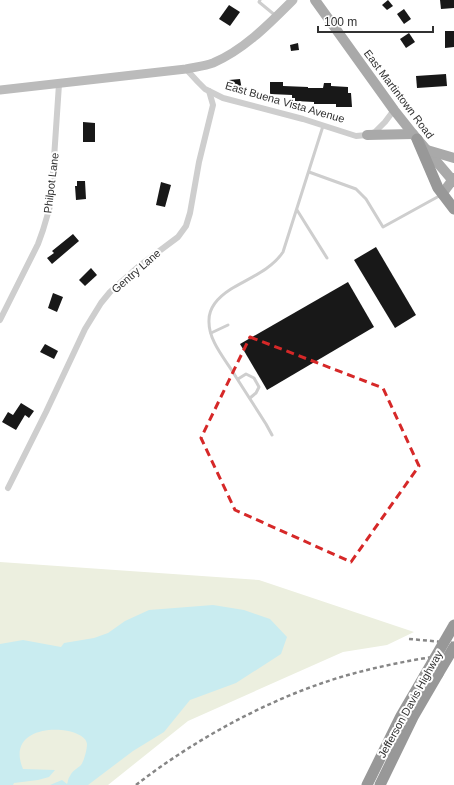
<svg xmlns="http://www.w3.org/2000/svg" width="454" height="785" font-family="Arial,sans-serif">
  <rect width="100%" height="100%" fill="#fff"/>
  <path fill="#ecefdf" d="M0 562 259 580 414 632 387 645 343 652 188 721 108 785H0Z"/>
  <path fill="#c9ecf0" d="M213 605 244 610 270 619 287 637 281 654 236 683 190 700 164 732 133 751 88 785H50L62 780 67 784C68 782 68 778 70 776 72 771 78 768 81 765 84 761 87 750 87 744 86 724 2 719 23 769L55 770 49 777 38 780 14 783 13 785H0V644L23 640 61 647 64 643 94 638 108 633 125 621 149 610Z"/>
  <g fill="#181818">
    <path d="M388 0 393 6 387 10 382 5Z"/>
    <path d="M440 0H454V8L441 9Z"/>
    <path d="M229 5 240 12 230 26 219 19Z"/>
    <path d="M404 9 411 19 404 24 397 14Z"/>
    <path d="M445 31H454V47L445 48Z"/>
    <path d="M409 33 415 42 406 48 400 39Z"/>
    <path d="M298 43 299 50 291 51 290 45Z"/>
    <path d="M446 74 447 86 417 88 416 76Z"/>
    <path d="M240 79 242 90 231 92 229 80Z"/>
    <path d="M270 82H283V86L308 87V88H323L324 83H331V86L348 87V93H351L352 107H336V104H314V102L295 101V98H292V95L270 94Z"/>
    <path d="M83 122 95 123V142H83Z"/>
    <path d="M77 181H85L86 199 76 200 75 186H77Z"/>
    <path d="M161 182 171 185 165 207 156 205Z"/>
    <path d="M73 234 79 241 52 264 47 258 54 253 52 251Z"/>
    <path d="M376 247 416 315 395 328 354 260Z"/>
    <path d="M91 268 97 275 85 286 79 280Z"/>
    <path d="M348 282 374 327 267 390 240 344Z"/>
    <path d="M53 293 63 297 57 312 48 308Z"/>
    <path d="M45 344 58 351 54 359 40 352Z"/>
    <path d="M21 403 34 411 29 418 25 415 16 430 2 422 8 412 13 415Z"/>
  </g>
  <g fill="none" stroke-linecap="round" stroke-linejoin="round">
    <g stroke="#cecece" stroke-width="3">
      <path d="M260 0 259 2 276 16"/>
      <path d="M309 172 356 189 366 199 383 227 441 195"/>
      <path d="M297 210 327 258"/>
      <path d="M211 333 228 325"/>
      <path d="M238 379 246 374 254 378 259 387 256 393 250 398"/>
      <path d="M272 435 266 424C256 408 246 393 236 377 226 360 208 341 209 320 209 306 220 296 231 289 249 278 271 270 283 252L323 126"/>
    </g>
    <g stroke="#cecece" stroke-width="6">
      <path d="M186 69 198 82 205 89 223 98 303 119 356 136 367 135 375 132 385 122 394 110"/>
      <path d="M0 320 38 244 43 230 51 203 59 84"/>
      <path d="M8 488 46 412 85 329 101 303 110 292 138 267 178 237 186 226 190 213 199 162 213 105 209 91"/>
    </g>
    <path stroke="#bbb" stroke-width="9" d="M0 90 186 69C195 67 205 66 213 63 244 50 270 23 293 0"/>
    <g stroke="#a9a9a9" stroke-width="10">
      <path d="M315 0 394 110 413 134 454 182"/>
      <path d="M367 135 413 134"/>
      <path d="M427 150 454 158"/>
      <path d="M442 194 454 178"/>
    </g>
    <g stroke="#989898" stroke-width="11">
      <path d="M417 139 438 188 454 209"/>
      <path d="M367 785 401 716 425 675"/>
      <path d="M380 785 413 717 438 674"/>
    </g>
    <g stroke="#868686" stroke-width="2.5" stroke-dasharray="4 3" stroke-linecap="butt">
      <path d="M409 639 454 643"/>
      <path d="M136 785C199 736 281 692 359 672 390 664 422 658 454 654"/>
    </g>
    <g stroke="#989898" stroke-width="11">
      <path d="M438 674 454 647"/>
      <path d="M425 675 454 625"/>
    </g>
  </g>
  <path fill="none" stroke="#d62828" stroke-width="3" stroke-dasharray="8 5" stroke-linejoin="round" d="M250 337 383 388 419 466 351 562 235 510 201 438Z"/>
  <g text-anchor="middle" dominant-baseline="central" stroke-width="4" stroke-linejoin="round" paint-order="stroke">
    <g font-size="11" fill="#313131" stroke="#fff">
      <text transform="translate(399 94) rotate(53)">East Martintown Road</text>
      <text transform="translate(285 102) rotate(16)">East Buena Vista Avenue</text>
      <text transform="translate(51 183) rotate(-83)">Philpot Lane</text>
      <text transform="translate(136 271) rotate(-41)">Gentry Lane</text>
      <text transform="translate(410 704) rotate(-61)">Jefferson Davis Highway</text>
    </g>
  </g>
  <path d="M318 26v6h115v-6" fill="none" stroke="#313131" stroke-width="2"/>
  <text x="324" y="26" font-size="12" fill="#313131" stroke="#ffffff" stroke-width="3" paint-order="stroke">100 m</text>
</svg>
